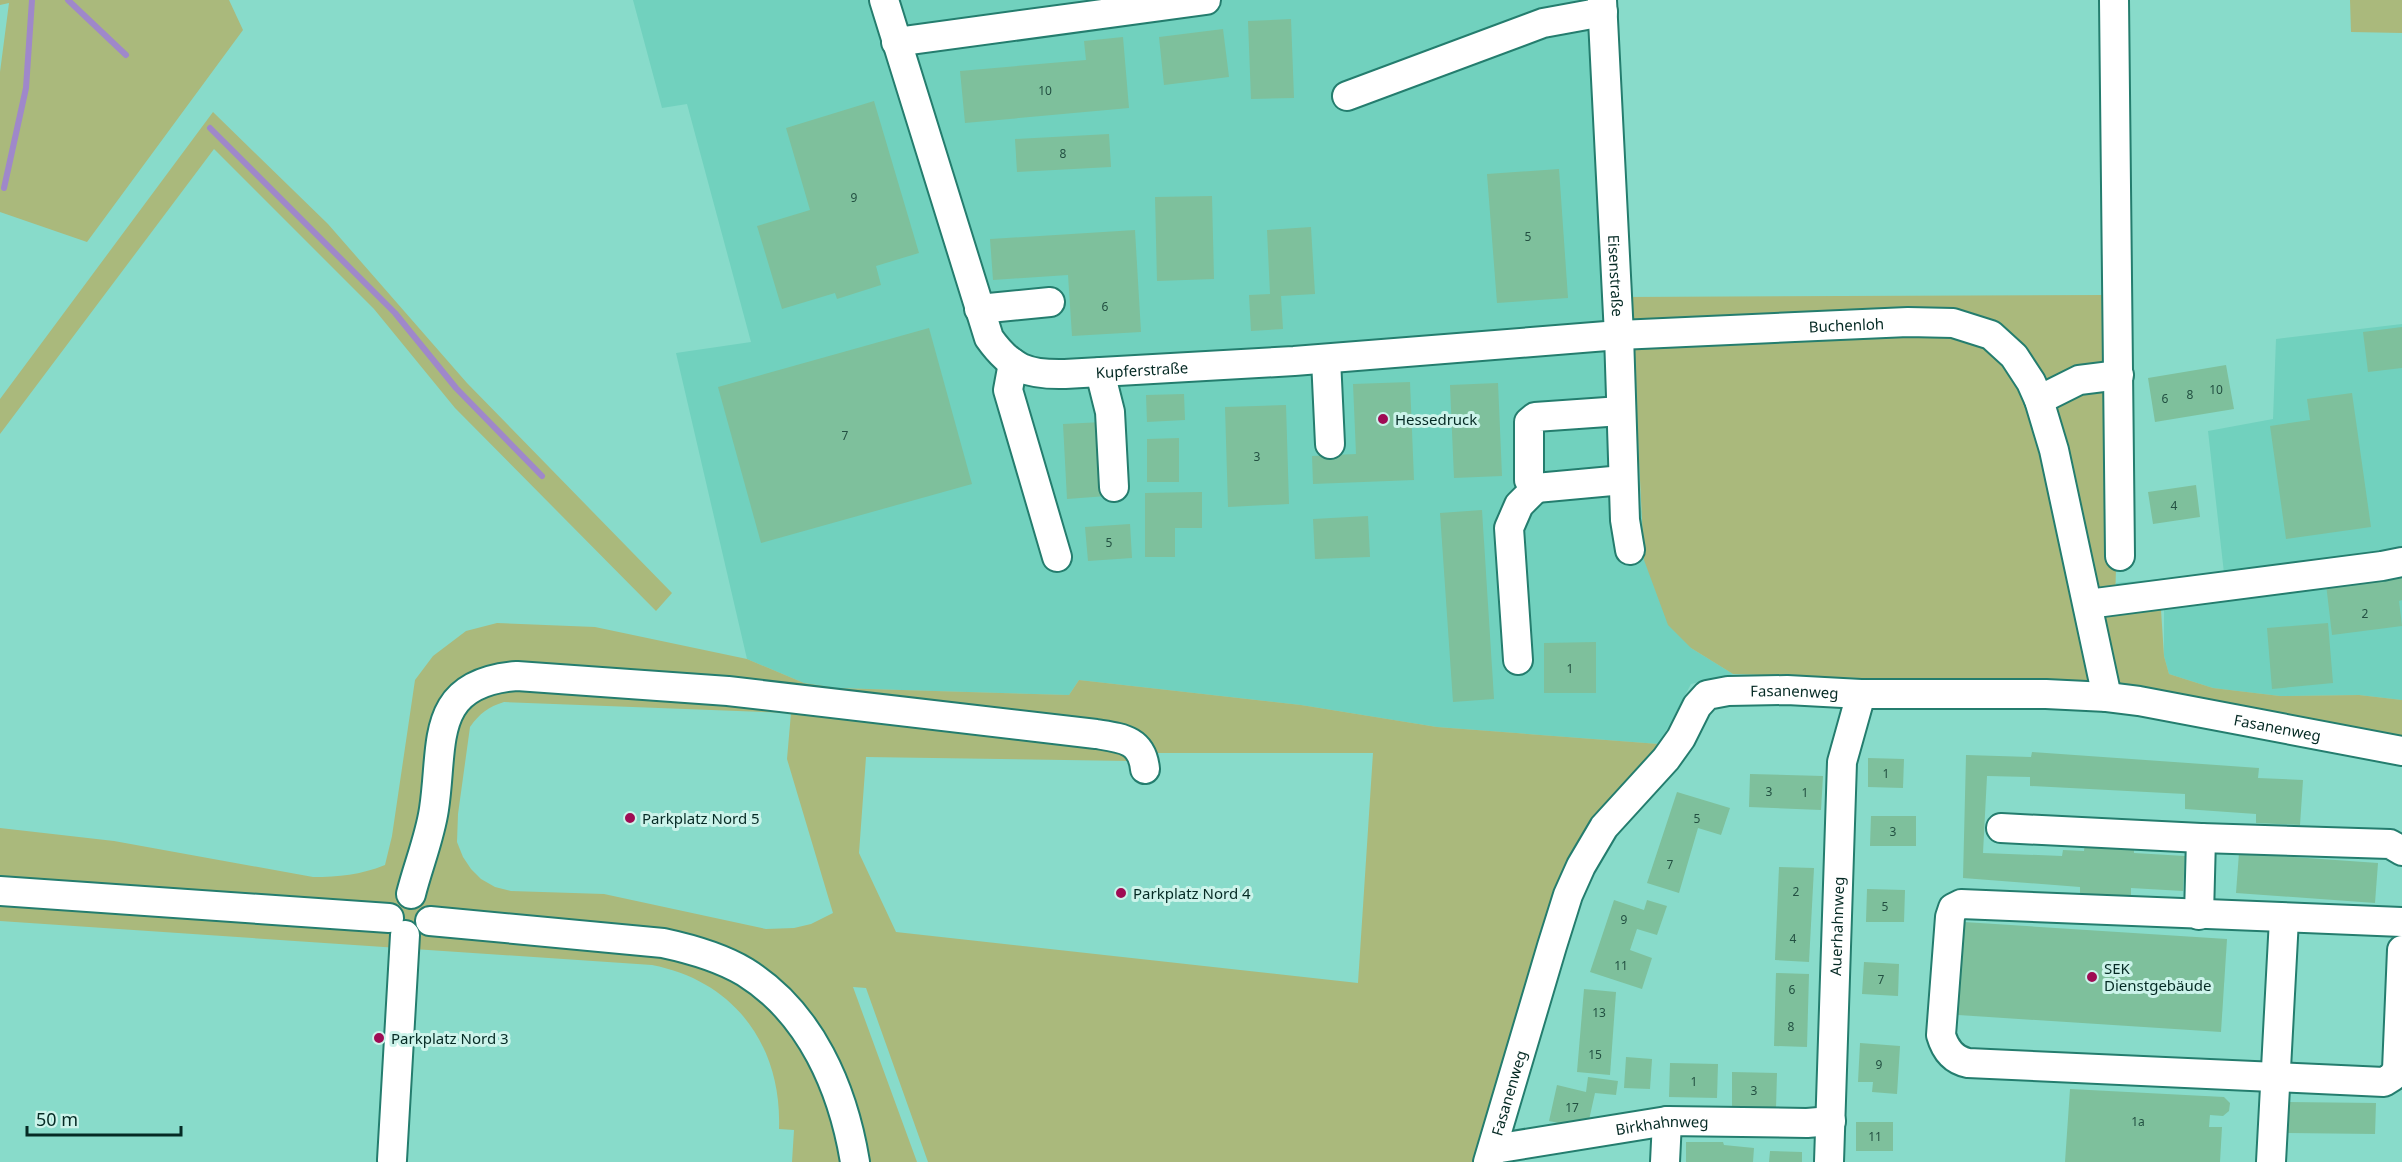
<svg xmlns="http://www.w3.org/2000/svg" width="2402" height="1162" font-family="'Noto Sans',sans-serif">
  <rect width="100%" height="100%" fill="#88dbca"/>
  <g fill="#71d1be">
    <path d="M633 0H1608L1625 297 1636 399 1640 506 1691 648 1733 674 1691 684 1659 744 1437 727 1301 705 1079 680 1069 695 836 688 804 683 747 659 676 353 751 342 687 104 662 108Z"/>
    <path d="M2402 324V700L2359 695 2280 696 2213 688 2169 674 2164 656V607L2161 610 2115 605 2116 583 2224 573 2208 431 2273 419 2276 339Z"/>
  </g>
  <g fill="#aab97c" fill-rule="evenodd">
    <path d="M0 0H229L243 30 87 242 0 212V72L9 3 0 5Z"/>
    <path d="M2350 0H2402V33L2351 32Z"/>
    <path d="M213 112 328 224 467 383 672 593 656 611 455 408 374 309 214 149 0 434V399Z"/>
    <path d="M2107 295 2122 354 2115 604 2161 610 2164 656 2169 674 2213 688 2280 696 2359 695 2402 700V737L1922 680 1733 674 1691 648 1668 625 1644 560 1636 399 1625 297Z"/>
    <path d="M497 623 595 627 747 659 804 683 836 688 1069 695 1079 680 1301 705 1437 727 1659 744 1586 832 1514 1030 1474 1162H928L866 988 853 987 917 1162H792L794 1130 779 1129C782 1046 735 981 652 965L0 921V828L114 841 313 877C339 877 360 875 385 865L392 836 415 680 433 656 466 631ZM504 702 791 713 787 759 833 913 811 924 794 928 766 929 604 894 511 891 495 887 481 879 471 869 463 857 457 842 458 814 470 727C480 713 488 707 504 702ZM1158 753H1373L1358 983 896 932 859 853 866 757 1130 761Z"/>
  </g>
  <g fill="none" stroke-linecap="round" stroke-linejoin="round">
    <g stroke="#9f88ca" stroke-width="6">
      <path d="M68 0 126 55"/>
      <path d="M210 128 395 313 456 388 542 476"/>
      <path d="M4 188 26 88 32 0"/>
    </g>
  </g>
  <g fill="#7ec09c">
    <path d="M1291 19 1294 98 1251 99 1248 21Z"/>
    <path d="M1223 29 1229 77 1164 85 1159 37Z"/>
    <path d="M1123 37 1129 108 965 123 960 71 1086 60 1084 41Z"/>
    <path d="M874 101 919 253 876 266 881 285 837 299 835 293 782 309 757 226 810 210 786 128Z"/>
    <path d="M1109 134 1111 167 1017 172 1015 139Z"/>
    <path d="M1559 169 1568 298 1497 303 1487 174Z"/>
    <path d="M1212 196 1214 279 1157 281 1155 197Z"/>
    <path d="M1311 227 1315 294 1281 296 1283 329 1251 331 1249 295 1270 294 1267 230Z"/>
    <path d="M1135 230 1141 332 1072 336 1068 275 993 280 990 239Z"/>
    <path d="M2402 327V368L2368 372 2363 332Z"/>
    <path d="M929 328 972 484 761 543 718 387Z"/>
    <path d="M2226 365 2234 409 2155 422 2148 378Z"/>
    <path d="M1410 382 1414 480 1313 484 1312 456 1356 454 1353 384Z"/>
    <path d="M1498 383 1502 476 1454 478 1450 385Z"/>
    <path d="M2352 393 2371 527 2286 539 2270 426 2310 420 2307 399Z"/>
    <path d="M1184 394 1185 420 1147 422 1146 395Z"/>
    <path d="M1286 405 1289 504 1228 507 1225 407Z"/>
    <path d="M1103 422 1107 496 1067 499 1063 424Z"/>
    <path d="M1179 438V482H1147V439Z"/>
    <path d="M2196 485 2200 517 2153 524 2148 492Z"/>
    <path d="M1202 492V528H1175V557H1145V493Z"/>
    <path d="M1482 510 1494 699 1453 702 1440 513Z"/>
    <path d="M1368 516 1370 557 1315 559 1313 519Z"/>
    <path d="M1130 524 1132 558 1088 561 1085 527Z"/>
    <path d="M2402 575V600L2399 601 2402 626 2332 635 2326 584Z"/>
    <path d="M2328 623 2333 683 2272 689 2267 628Z"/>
    <path d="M1596 642V693H1544V643Z"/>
    <path d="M2032 752 2259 768 2258 778 2303 780 2300 825 2256 823V814L2185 809V794L2030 786V777L1987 776 1983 853 2062 856 2063 850 2084 851 2085 842 2134 845V853L2185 856 2183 891 2131 888V899L2080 896V887L1963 878 1966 755 2031 757Z"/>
    <path d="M1868 758 1904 759 1903 788 1868 787Z"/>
    <path d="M1750 774 1823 776 1821 810 1749 807Z"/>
    <path d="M1677 792 1730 808 1721 835 1698 828 1679 893 1647 883Z"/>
    <path d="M1871 816H1916V846H1870Z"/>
    <path d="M2239 853 2378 863 2375 903 2236 893Z"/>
    <path d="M1779 867 1814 868 1809 962 1775 960Z"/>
    <path d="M1867 889 1905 890 1904 922H1866Z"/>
    <path d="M1614 900 1644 910 1647 900 1667 906 1657 935 1637 929 1630 950 1652 958 1642 989 1590 972Z"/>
    <path d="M1964 922 2227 939 2221 1032 1958 1015Z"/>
    <path d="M1864 962 1899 964 1898 996 1862 994Z"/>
    <path d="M1776 973 1809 974 1807 1047 1774 1046Z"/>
    <path d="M1584 989 1616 992 1610 1075 1577 1072Z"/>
    <path d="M1860 1043 1900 1046 1897 1094 1872 1092 1873 1082H1858Z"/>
    <path d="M1626 1057 1652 1059 1650 1089 1624 1088Z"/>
    <path d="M1670 1063 1718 1064 1717 1098 1669 1097Z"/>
    <path d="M1732 1072 1777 1073 1776 1108 1732 1107Z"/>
    <path d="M1588 1077 1618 1081 1616 1095 1595 1093 1587 1129 1549 1121 1557 1085 1586 1092Z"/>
    <path d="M2070 1089 2224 1097 2230 1103 2229 1111 2223 1116 2210 1115 2209 1127H2222L2220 1162H2065Z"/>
    <path d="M2288 1102 2376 1103 2375 1134 2288 1133Z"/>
    <rect x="1856" y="1122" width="37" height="29"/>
    <path d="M1686 1142H1723L1724 1145 1754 1148 1753 1162H1686Z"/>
    <path d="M1770 1151 1802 1152V1162H1769Z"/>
  </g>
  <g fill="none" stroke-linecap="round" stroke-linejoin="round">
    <g stroke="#247d6e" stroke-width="32">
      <g id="minor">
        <path id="s1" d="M884 0 989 338C1011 369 1028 375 1065 374L1294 361 1619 335 1908 322 1953 323 1991 335 2014 356 2031 382 2039 400 2054 450 2107 697"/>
        <path id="s2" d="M1602 0 1619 335 1625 520 1630 550"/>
        <path d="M2114 0 2120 556"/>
        <path d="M896 42 1206 0"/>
        <path d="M1347 96 1543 23 1603 12"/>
        <path d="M979 309 1050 302"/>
        <path d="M1326 359 1330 444"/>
        <path d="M1013 363 1008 390 1057 557"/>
        <path d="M1100 372 1110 412 1114 487"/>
        <path d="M2039 400 2079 380 2119 375"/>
        <path d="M1621 411 1535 417 1529 422V480L1536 488 1623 480"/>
        <path d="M2088 604 2382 566 2402 562"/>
        <path d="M1518 660 1509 528 1519 505 1536 488"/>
        <path d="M2001 828 2201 838 2390 844 2402 851"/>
        <path d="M0 891 389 918"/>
        <path d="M411 894C418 866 430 837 434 809 444 743 428 683 517 676L728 691 1096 734C1121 738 1142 739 1145 769"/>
        <path d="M2199 915 2201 838"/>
        <path d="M430 921 663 943C691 949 720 957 745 972 811 1013 843 1089 855 1162"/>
        <path d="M2402 922 1961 904 1953 908 1950 917 1941 1035C1945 1049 1953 1060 1968 1063L2384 1082 2392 1077 2397 1070 2402 950"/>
        <path id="s3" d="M1494 1149 1667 1121 1807 1123 1831 1121"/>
        <path d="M392 1160 405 935"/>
        <path id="s4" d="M1488 1162 1552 946 1568 895 1581 866 1604 827 1666 759 1681 738 1697 706 1707 695 1728 691 1787 690 1861 694H2046L2107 697 2139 701 2402 751"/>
        <path d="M1665 1162 1667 1121"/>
        <path id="s5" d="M1829 1162 1842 762 1861 694"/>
        <path d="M2271 1162 2284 919"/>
      </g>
    </g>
    <use href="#minor" stroke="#fff" stroke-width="28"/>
  </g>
  <g fill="#9f0c54" stroke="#ccf3ea" stroke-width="2">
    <circle cx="1383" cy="419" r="6"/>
    <circle cx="630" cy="818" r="6"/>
    <circle cx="1121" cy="893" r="6"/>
    <circle cx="2092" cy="977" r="6"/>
    <circle cx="379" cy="1038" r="6"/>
  </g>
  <g text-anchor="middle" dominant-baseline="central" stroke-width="6" stroke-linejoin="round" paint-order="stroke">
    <g font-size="12" fill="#235042">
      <text x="1045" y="90">10</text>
      <text x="1063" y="153">8</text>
      <text x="854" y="197">9</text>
      <text x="1528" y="236">5</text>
      <text x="1105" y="306">6</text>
      <text x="2216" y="389">10</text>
      <text x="2190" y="394">8</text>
      <text x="2165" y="398">6</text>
      <text x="845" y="435">7</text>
      <text x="1257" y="456">3</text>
      <text x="2174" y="505">4</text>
      <text x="1109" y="542">5</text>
      <text x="2365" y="613">2</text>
      <text x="1570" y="668">1</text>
      <text x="1886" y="773">1</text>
      <text x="1769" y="791">3</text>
      <text x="1805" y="792">1</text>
      <text x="1697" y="818">5</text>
      <text x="1893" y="831">3</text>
      <text x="1670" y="864">7</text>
      <text x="1796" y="891">2</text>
      <text x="1885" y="906">5</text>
      <text x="1624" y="919">9</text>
      <text x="1793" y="938">4</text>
      <text x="1621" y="965">11</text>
      <text x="1881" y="979">7</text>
      <text x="1792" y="989">6</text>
      <text x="1599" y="1012">13</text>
      <text x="1791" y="1026">8</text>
      <text x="1595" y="1054">15</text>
      <text x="1879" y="1064">9</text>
      <text x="1694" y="1081">1</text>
      <text x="1754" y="1090">3</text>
      <text x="1572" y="1107">17</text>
      <text x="2138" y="1121">1a</text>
      <text x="1875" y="1136">11</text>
    </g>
    <g font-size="15" fill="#052a24" stroke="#ccf3ea">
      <text stroke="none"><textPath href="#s2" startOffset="276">Eisenstraße</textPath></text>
      <text stroke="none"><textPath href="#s1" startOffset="1226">Buchenloh</textPath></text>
      <text stroke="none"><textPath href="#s1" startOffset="520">Kupferstraße</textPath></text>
      <text stroke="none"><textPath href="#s4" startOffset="612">Fasanenweg</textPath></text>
      <text stroke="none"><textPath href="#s4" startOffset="1098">Fasanenweg</textPath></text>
      <text stroke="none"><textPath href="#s5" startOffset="236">Auerhahnweg</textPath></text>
      <text stroke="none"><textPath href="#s4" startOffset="72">Fasanenweg</textPath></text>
      <text stroke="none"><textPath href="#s3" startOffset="170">Birkhahnweg</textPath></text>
    </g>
    <g font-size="15" fill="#052a24" stroke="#ccf3ea" text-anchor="start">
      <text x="1395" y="419">Hessedruck</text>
      <text x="642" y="818">Parkplatz Nord 5</text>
      <text x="1133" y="893">Parkplatz Nord 4</text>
      <text x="2104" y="968">SEK<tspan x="2104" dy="17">Dienstgebäude</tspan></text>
      <text x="391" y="1038">Parkplatz Nord 3</text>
    </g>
  </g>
  <path d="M27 1126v9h154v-9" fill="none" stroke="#052a24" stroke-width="3"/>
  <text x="36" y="1126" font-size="18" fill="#052a24" stroke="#ccf3ea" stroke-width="4.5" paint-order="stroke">50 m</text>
</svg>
